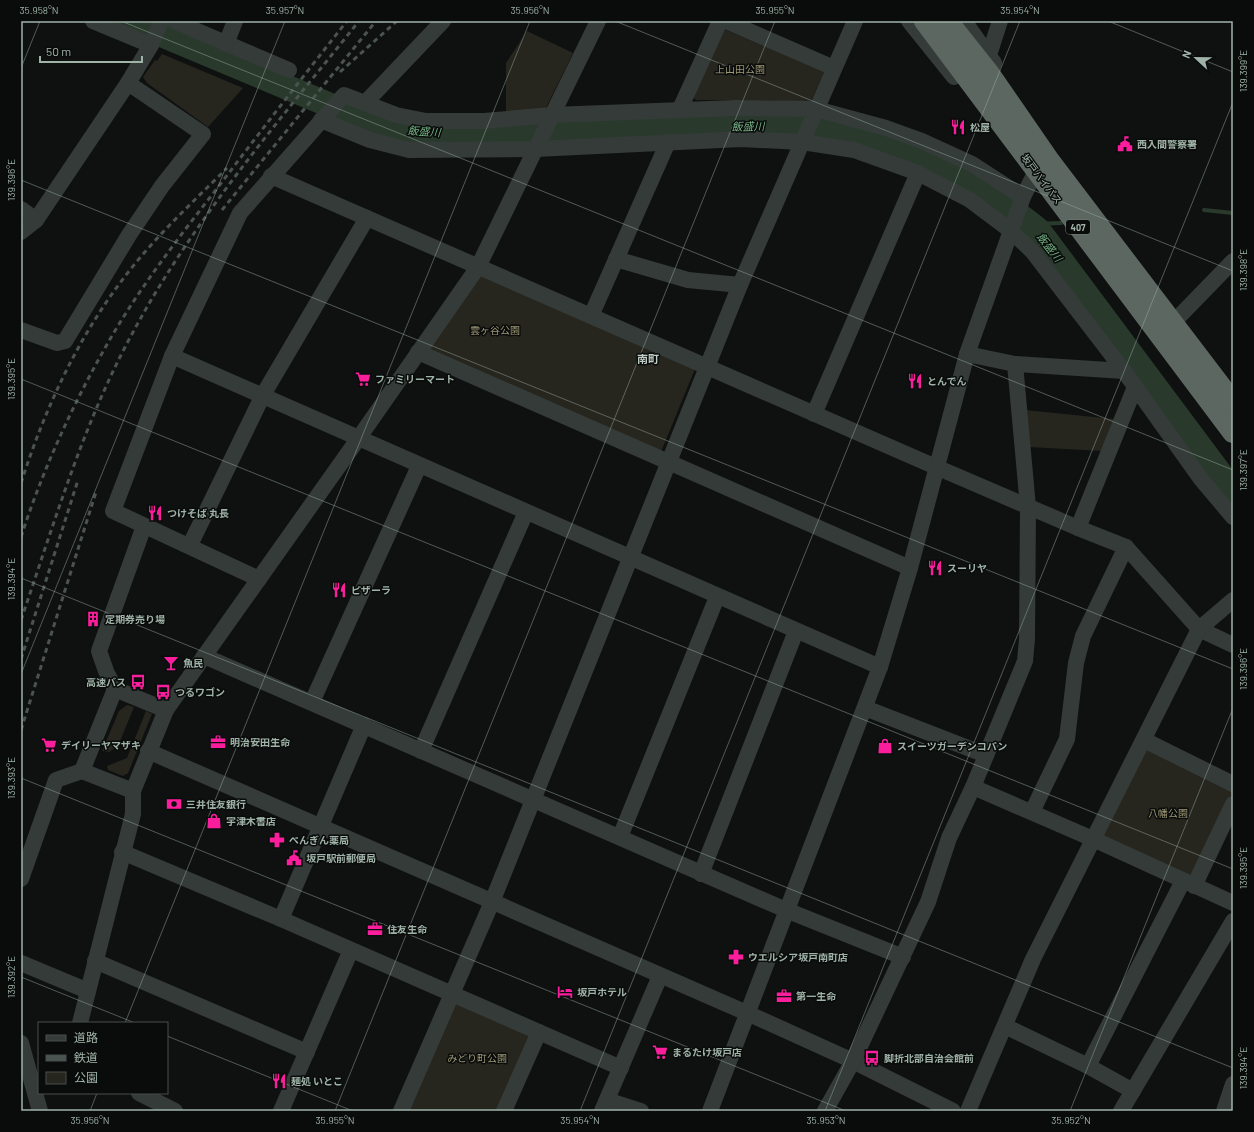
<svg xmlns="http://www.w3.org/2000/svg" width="1254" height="1132" font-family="Barlow,'Noto Sans JP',sans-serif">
  <rect width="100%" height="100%" fill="#0f1111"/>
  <g fill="#26251e">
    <path d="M724 29 824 72 809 105 770 100H696L693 97Z"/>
    <path d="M527 31 573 53 545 110 506 111V63Z"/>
    <path d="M162 54 243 88 208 127 147 83 143 77 155 60 157 61Z"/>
    <path d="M478 273 695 369 661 452 428 349Z"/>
    <path d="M1025 410 1114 419 1101 451 1029 447Z"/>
    <path d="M127 705 134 707 118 746 109 752 102 751 119 711Z"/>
    <path d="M146 711 152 714 128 773 123 776 108 770 107 766 127 758Z"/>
    <path d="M1147 745 1233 788V793L1191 878 1102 836Z"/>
    <path d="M455 1002 532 1035 499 1111H408Z"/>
  </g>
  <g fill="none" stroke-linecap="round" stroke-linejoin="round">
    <g stroke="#293a2d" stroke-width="4">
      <path d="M1204 210 1233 213"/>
      <path d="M1032 224 1061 223"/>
    </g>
    <path stroke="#293a2d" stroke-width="25" d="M129 21 346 112 389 127 426 132 474 133 794 125C868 133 926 157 990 196 1007 207 1025 218 1039 231L1233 491"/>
    <g stroke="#343b39" stroke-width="16">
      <path d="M93 21 151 45"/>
      <path d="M174 21 289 70"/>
      <path d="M726 21 834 68"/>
      <path d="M909 21 954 77"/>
      <path d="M964 21 994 63 989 74"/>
      <path d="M226 44 235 21"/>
      <path d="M989 55 1000 21"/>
      <path d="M365 103 443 21"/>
      <path d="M680 109 720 21"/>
      <path d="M321 120 370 140 409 150 536 149 741 139 802 142 854 150 918 173 970 200 1010 230 1032 251 1124 371 1201 479 1233 517"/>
      <path d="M271 176 936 467 1078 528 1126 547 1199 629 1233 645"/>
      <path d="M21 209 36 220"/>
      <path d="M21 232 36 220 128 83"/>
      <path d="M616 259 688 280 740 285"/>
      <path d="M591 316 668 142"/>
      <path d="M21 330 57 343 65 341 129 235 162 186 203 134 128 83 151 45 161 21"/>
      <path d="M1165 331 1233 261"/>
      <path d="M418 352 910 568"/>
      <path d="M967 354 1015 364 1124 371"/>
      <path d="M172 356 880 667"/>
      <path d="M814 414 918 173"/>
      <path d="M144 526 99 651 106 671 115 689 166 710"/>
      <path d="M1078 528 1135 387"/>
      <path d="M190 545 263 395 367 218"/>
      <path d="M259 579 113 511 172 356 240 213 344 95 396 115 426 121H484L552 115 735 108 816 109 886 128 922 141 972 164 1023 197"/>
      <path d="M204 656 786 910 903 957"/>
      <path d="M115 689 82 771 133 791"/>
      <path d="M312 702 419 466"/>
      <path d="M865 708 986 755"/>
      <path d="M1144 740 1233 784"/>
      <path d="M148 751 747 1013 853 1061 953 1111"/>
      <path d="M421 751 526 512"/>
      <path d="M973 787 1093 839 1233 903"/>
      <path d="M1032 812 1067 739 1076 663 1083 636 1126 547"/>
      <path d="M620 837 717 597"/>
      <path d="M122 852 281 919 621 1068"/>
      <path d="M701 874 796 631"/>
      <path d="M21 879 56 780 82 771"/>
      <path d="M1194 886 1233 804"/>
      <path d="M281 919 364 725"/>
      <path d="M95 961 307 1052"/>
      <path d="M21 963 88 991"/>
      <path d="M80 1023 133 814V791L166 710 358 439 478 267 598 21"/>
      <path d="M1005 1026 1088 1066 1133 1091"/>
      <path d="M21 1043 40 1111"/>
      <path d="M1088 1066 1183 881"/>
      <path d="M139 1093 175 1111"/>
      <path d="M607 1100 641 1111"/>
      <path d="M281 1111 351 950"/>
      <path d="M401 1111 492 902 740 285 855 21"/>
      <path d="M504 1111 539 1032"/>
      <path d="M602 1111 660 976"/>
      <path d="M710 1111 880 667 910 568 967 354 1023 197 1036 171 1044 165"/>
      <path d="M825 1111 853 1061 928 902 949 838 973 787 1025 661 1027 639 1028 507 1015 364"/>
      <path d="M968 1111 1033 959 1199 629 1233 600"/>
      <path d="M1121 1111 1233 921"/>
      <path d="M1224 1111 1233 1084"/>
    </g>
    <g stroke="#5c6762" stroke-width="22">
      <path d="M925 21 1233 432"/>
      <path d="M947 21 989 74 1049 161 1233 403"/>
    </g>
    <g stroke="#4a534f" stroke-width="3" stroke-dasharray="5 4" stroke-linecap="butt">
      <path d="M340 72 397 21"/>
      <path d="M222 210 376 21"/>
      <path d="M21 483C48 399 86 320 144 253 170 223 199 196 227 168"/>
      <path d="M21 537C42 472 71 408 105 348 138 289 180 236 222 182 263 128 305 74 347 21"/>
      <path d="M21 620C54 524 83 424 132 334 193 220 279 121 359 21"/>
      <path d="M21 659 78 480"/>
      <path d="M21 730 96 492"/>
    </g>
  </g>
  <path fill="none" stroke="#a0b3a8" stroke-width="1" stroke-opacity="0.45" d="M121 21 1233 470M615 21 1233 271M1108 21 1233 72M21 68 40 21M21 180 1233 669M21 379 1233 869M21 578 1233 1068M21 674 285 21M21 778 846 1111M21 977 135 1023M125 1023 530 21M167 1036 353 1111M90 1111 97 1093M335 1111 775 21M580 1111 1020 21M825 1111 1233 102M1070 1111 1233 708"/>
  <defs>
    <g id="restaurant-bare" transform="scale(1.2)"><path d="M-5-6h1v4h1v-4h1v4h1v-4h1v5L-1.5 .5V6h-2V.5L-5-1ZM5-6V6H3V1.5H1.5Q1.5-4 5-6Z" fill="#fa1e9d" stroke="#0a0c0c" stroke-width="2.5" paint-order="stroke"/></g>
    <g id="civic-bare" transform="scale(1.2)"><path d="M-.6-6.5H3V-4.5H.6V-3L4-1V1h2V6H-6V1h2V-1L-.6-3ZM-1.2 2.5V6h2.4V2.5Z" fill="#fa1e9d" stroke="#0a0c0c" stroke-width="2.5" paint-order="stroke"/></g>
    <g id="supermarket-bare" transform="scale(1.2)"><path d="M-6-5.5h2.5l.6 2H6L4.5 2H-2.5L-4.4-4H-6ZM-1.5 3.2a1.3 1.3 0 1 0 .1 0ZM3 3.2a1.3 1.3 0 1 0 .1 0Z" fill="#fa1e9d" stroke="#0a0c0c" stroke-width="2.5" paint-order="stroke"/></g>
    <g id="building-bare" transform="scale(1.2)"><path d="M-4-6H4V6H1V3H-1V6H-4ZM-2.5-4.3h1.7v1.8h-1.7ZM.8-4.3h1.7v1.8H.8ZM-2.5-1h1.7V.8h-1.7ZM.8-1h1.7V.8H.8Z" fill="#fa1e9d" stroke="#0a0c0c" stroke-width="2.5" paint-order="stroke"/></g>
    <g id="bar-bare" transform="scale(1.2)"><path d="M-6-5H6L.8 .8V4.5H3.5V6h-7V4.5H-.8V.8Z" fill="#fa1e9d" stroke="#0a0c0c" stroke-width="2.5" paint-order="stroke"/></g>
    <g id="bus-bare" transform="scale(1.2)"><path d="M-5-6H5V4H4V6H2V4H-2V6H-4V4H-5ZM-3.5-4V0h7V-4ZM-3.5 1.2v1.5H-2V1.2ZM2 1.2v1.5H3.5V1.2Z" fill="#fa1e9d" stroke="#0a0c0c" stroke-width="2.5" paint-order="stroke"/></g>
    <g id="office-bare" transform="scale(1.2)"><path d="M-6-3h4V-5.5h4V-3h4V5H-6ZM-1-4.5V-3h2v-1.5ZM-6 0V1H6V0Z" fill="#fa1e9d" stroke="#0a0c0c" stroke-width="2.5" paint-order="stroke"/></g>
    <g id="shop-bare" transform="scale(1.2)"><path d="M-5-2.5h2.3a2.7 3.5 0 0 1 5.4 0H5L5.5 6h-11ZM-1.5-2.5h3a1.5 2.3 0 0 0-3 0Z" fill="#fa1e9d" stroke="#0a0c0c" stroke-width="2.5" paint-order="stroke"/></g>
    <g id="bank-bare" transform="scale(1.2)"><path d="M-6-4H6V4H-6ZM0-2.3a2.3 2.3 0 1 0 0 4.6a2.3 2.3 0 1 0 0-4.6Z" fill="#fa1e9d" stroke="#0a0c0c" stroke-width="2.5" paint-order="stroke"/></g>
    <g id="pharmacy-bare" transform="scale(1.2)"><path d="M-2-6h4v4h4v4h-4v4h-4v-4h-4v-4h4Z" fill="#fa1e9d" stroke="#0a0c0c" stroke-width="2.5" paint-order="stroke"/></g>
    <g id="hotel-bare" transform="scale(1.2)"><path d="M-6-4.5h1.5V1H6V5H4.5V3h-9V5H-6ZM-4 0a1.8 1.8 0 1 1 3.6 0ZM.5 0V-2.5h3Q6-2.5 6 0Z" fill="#fa1e9d" stroke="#0a0c0c" stroke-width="2.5" paint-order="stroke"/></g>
  </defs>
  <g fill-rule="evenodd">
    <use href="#restaurant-bare" x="958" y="127"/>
    <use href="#civic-bare" x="1125" y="144"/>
    <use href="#supermarket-bare" x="363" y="379"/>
    <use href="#restaurant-bare" x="915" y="381"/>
    <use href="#restaurant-bare" x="155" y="513"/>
    <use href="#restaurant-bare" x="935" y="568"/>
    <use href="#restaurant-bare" x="339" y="590"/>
    <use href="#building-bare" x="93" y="619"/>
    <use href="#bar-bare" x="171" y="663"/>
    <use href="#bus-bare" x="138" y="682"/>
    <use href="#bus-bare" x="163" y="692"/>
    <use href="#office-bare" x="218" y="742"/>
    <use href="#supermarket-bare" x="49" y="745"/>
    <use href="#shop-bare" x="885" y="746"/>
    <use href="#bank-bare" x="174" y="804"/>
    <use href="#shop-bare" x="214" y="821"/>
    <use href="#pharmacy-bare" x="277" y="840"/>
    <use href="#civic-bare" x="294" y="858"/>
    <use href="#office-bare" x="375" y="929"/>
    <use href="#pharmacy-bare" x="736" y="957"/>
    <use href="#hotel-bare" x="565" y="992"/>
    <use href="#office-bare" x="784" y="996"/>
    <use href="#supermarket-bare" x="660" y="1052"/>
    <use href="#bus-bare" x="872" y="1058"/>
    <use href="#restaurant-bare" x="279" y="1081"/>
  </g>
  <g text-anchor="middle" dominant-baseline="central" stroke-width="3" stroke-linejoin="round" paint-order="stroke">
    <rect fill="#0a0c0c" stroke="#738179" stroke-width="1" x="1066" y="220" width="24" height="14" rx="3"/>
    <g font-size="9" font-weight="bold" fill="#a0b3a8">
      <text x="1078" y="227">407</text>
    </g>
    <g font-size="10" fill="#9f9875" stroke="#0a0c0c">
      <text x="740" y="69">上山田公園</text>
      <text x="495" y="330">雲ヶ谷公園</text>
      <text x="1168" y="813">八幡公園</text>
      <text x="477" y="1058">みどり町公園</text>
    </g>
    <g font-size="10" font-weight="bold" fill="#a0b3a8" stroke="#0a0c0c" text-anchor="start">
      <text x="970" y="127">松屋</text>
      <text x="1137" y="144">西入間警察署</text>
      <text x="375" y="379">ファミリーマート</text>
      <text x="927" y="381">とんでん</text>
      <text x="167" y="513">つけそば 丸長</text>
      <text x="947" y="568">スーリヤ</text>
      <text x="351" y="590">ピザーラ</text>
      <text x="105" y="619">定期券売り場</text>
      <text x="183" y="663">魚民</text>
      <text x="126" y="682" text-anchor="end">高速バス</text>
      <text x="175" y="692">つるワゴン</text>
      <text x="230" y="742">明治安田生命</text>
      <text x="61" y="745">デイリーヤマザキ</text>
      <text x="897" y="746">スイーツガーデンコパン</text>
      <text x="186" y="804">三井住友銀行</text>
      <text x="226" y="821">宇津木書店</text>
      <text x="289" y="840">ぺんぎん薬局</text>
      <text x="306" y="858">坂戸駅前郵便局</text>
      <text x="387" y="929">住友生命</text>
      <text x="748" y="957">ウエルシア坂戸南町店</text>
      <text x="577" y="992">坂戸ホテル</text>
      <text x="796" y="996">第一生命</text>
      <text x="672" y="1052">まるたけ坂戸店</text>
      <text x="884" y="1058">脚折北部自治会館前</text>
      <text x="291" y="1081">麺処 いとこ</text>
    </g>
    <g font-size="10" fill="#a0b3a8" stroke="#0a0c0c">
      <text transform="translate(1042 179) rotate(53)">坂戸バイパス</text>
    </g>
    <g font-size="11" font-style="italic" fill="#74b082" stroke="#0a0c0c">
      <text transform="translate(748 126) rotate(-1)">飯盛川</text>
      <text transform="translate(424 131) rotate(4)">飯盛川</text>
      <text transform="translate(1050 247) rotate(52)">飯盛川</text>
    </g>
    <g font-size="11" font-weight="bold" fill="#c1cec8" stroke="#0a0c0c">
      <text x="648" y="358">南町</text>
    </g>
  </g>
  <rect width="1254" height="1132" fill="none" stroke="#0a0c0c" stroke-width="44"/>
  <rect x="38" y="1022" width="130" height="72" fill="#0a0c0c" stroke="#464f4a"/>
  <rect x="46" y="1035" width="20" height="6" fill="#343b39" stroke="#464f4a"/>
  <text x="74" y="1042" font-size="12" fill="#a0b3a8">道路</text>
  <rect x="46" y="1055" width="20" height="6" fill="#4a534f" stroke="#464f4a"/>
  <text x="74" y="1062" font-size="12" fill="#a0b3a8">鉄道</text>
  <rect x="46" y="1072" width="20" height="12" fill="#26251e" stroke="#464f4a"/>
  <text x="74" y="1082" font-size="12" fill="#a0b3a8">公園</text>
  <g transform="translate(1196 58) rotate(292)" stroke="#0a0c0c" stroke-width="3" paint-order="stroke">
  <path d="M0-3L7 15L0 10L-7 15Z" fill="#a0b3a8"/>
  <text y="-6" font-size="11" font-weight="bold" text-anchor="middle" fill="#a0b3a8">N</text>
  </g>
  <path d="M40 56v6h102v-6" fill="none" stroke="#a0b3a8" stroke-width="2"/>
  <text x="46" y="56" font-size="12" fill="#a0b3a8" stroke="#0a0c0c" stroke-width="3" paint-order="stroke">50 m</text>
  <rect x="22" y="22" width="1210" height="1088" fill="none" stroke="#a0b3a8" stroke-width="1.5"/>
  <g font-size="10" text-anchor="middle" fill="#a0b3a8">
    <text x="39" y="14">35.958°N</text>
    <text x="285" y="14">35.957°N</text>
    <text x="530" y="14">35.956°N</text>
    <text x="775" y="14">35.955°N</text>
    <text x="1020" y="14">35.954°N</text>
    <text transform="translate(1243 71) rotate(-90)" y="4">139.399°E</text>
    <text transform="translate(11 180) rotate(-90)" y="4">139.396°E</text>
    <text transform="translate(1243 270) rotate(-90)" y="4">139.398°E</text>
    <text transform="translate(11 379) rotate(-90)" y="4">139.395°E</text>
    <text transform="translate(1243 470) rotate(-90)" y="4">139.397°E</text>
    <text transform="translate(11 579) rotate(-90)" y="4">139.394°E</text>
    <text transform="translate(1243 669) rotate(-90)" y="4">139.396°E</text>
    <text transform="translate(11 778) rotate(-90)" y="4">139.393°E</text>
    <text transform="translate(1243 868) rotate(-90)" y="4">139.395°E</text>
    <text transform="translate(11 977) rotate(-90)" y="4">139.392°E</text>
    <text transform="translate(1243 1068) rotate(-90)" y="4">139.394°E</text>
    <text x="90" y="1124">35.956°N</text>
    <text x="335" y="1124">35.955°N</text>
    <text x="580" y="1124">35.954°N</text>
    <text x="826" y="1124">35.953°N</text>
    <text x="1071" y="1124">35.952°N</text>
  </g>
</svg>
